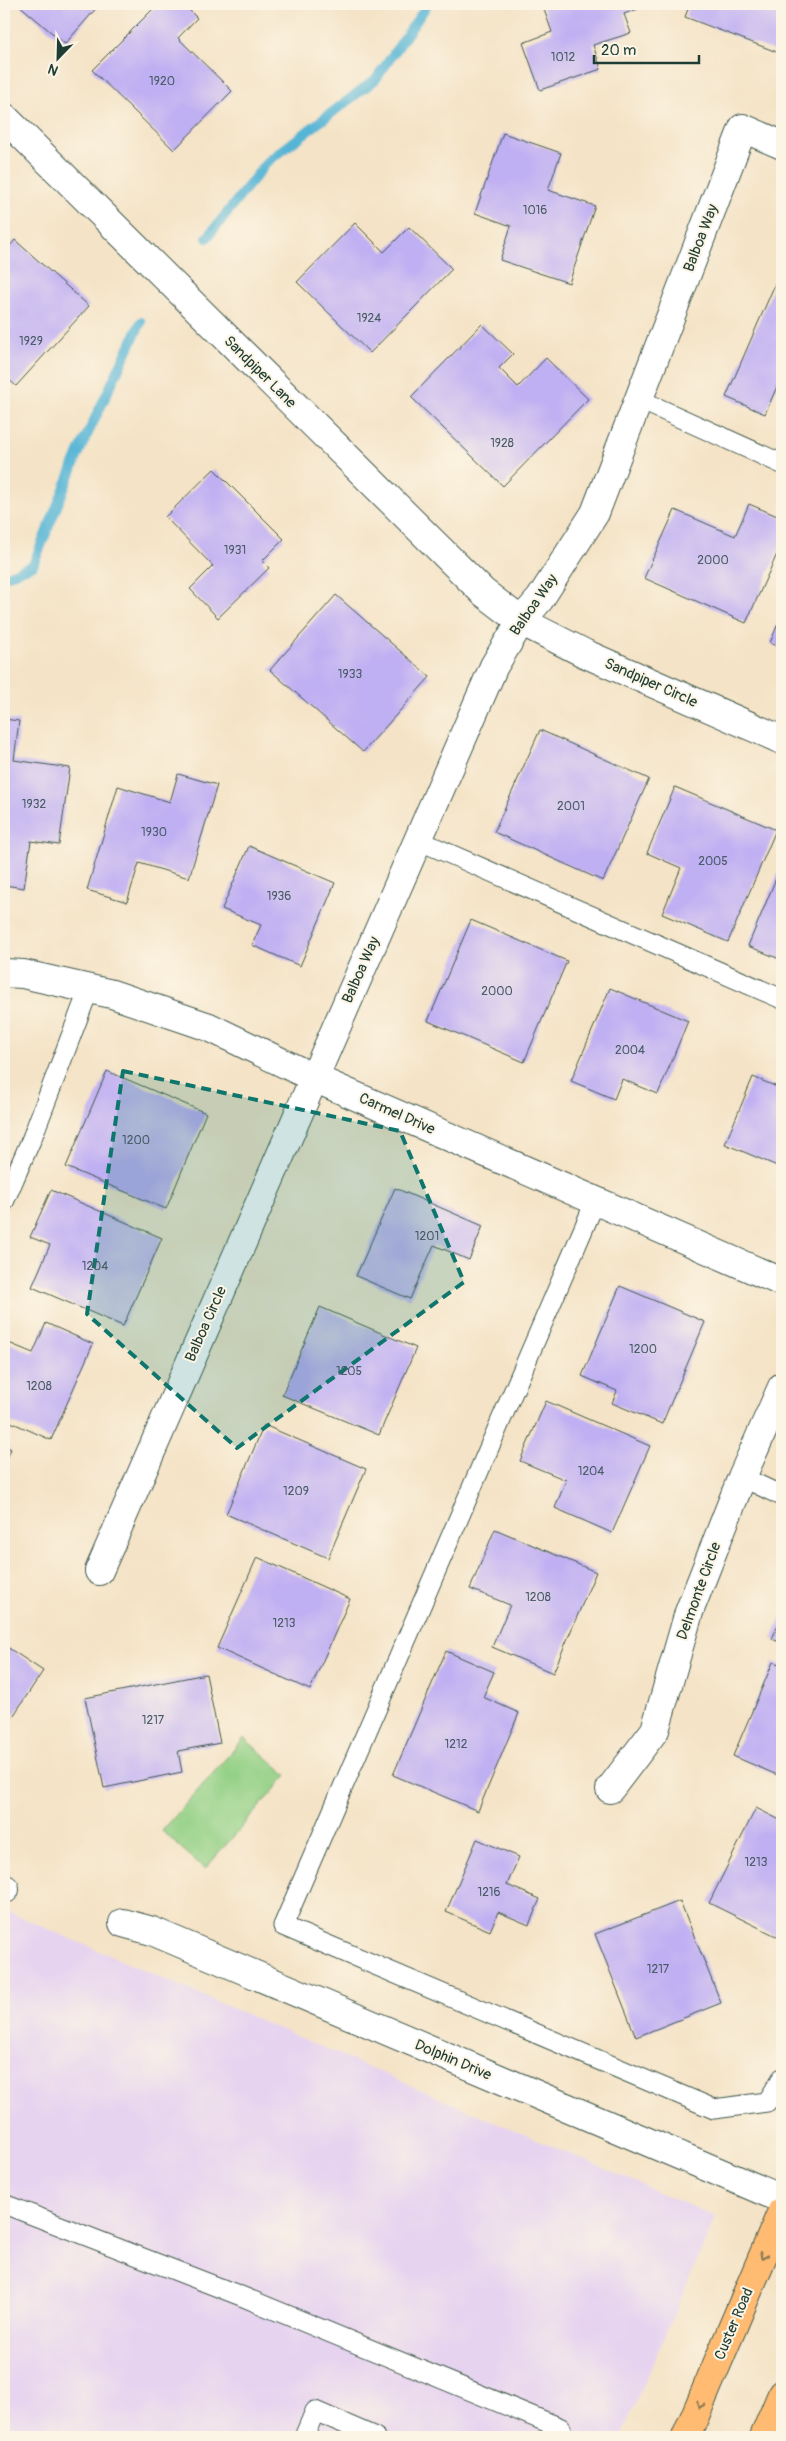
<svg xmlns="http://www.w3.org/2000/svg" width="786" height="2441" font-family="Pangolin,sans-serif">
  <rect width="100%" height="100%" fill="#fcf5e5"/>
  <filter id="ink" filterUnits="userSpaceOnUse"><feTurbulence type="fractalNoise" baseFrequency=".02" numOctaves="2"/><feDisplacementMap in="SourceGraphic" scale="10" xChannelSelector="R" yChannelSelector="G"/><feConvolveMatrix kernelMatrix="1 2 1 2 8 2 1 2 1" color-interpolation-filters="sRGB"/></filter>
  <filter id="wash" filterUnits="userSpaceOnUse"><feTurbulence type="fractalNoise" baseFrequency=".0096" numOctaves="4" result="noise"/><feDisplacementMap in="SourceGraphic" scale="20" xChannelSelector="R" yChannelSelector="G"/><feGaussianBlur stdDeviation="1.12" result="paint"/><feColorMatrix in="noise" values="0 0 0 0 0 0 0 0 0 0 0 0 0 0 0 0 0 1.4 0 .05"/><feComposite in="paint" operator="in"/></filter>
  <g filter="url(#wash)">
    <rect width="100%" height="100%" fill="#f4e3c6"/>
    <path fill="#e6d3f0" d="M4 1910 716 2217 621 2437H4Z"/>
    <path fill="#93d085" stroke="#59865c" d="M244 1738 287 1775 205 1869 162 1831Z"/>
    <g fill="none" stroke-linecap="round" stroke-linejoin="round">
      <g stroke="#57b5d5" stroke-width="10">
        <path d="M207 238 267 162 376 79 428 4"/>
        <path d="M4 577 33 565 80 450 141 322"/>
      </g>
    </g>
    <g id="blocks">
      <g fill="#bfaff3">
        <path d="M18 4H100L65 44Z"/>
        <path d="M158 4H183L197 18 178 38 232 91 174 150 92 70Z"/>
        <path d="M542 4H642L643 7 624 14 631 33 593 45 601 69 540 90 523 43 552 32Z"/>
        <path d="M690 4H782V54L685 17Z"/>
        <path d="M503 133 561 153 548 190 595 206 569 283 500 260 511 226 475 213Z"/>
        <path d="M355 223 384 252 409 227 452 269 370 353 297 282Z"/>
        <path d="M15 240 89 306 16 386 4 375V253Z"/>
        <path d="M782 268V375L765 414 726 397Z"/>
        <path d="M482 324 513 354 499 368 518 387 546 358 588 399 503 486 411 397Z"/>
        <path d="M214 469 284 539 262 561 269 568 218 618 190 589 213 566 165 517Z"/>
        <path d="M749 504 782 518V543L746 623 644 578 675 510 735 536Z"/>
        <path d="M336 595 430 677 363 752 270 670Z"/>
        <path d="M782 614V648L770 643Z"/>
        <path d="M4 719 19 721 14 760 70 768 59 845 31 841 24 888 4 885Z"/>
        <path d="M540 730 649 779 603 881 494 832Z"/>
        <path d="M178 774 217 785 189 878 139 863 127 902 87 890 118 786 170 802Z"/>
        <path d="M675 787 776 830 728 942 662 914 681 868 647 853Z"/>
        <path d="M249 846 335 883 300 966 252 945 261 925 222 909Z"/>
        <path d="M782 864V960L748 946Z"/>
        <path d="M471 920 567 961 524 1062 428 1021Z"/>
        <path d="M610 988 688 1021 658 1094 622 1079 614 1099 571 1081Z"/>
        <path d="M107 1071 206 1113 166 1209 66 1167Z"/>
        <path d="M753 1077 782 1089V1168L725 1144Z"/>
        <path d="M395 1188 483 1226 469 1260 434 1245 410 1299 356 1276Z"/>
        <path d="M51 1190 162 1238 123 1326 32 1287 50 1245 30 1237Z"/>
        <path d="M620 1286 705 1322 662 1424 612 1403 617 1391 582 1376Z"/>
        <path d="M320 1307 416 1348 379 1435 282 1395Z"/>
        <path d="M46 1323 93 1344 51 1440 4 1419V1341L33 1353Z"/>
        <path d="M546 1401 650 1446 612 1533 555 1508 566 1480 520 1461Z"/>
        <path d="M264 1425 366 1469 328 1558 226 1514Z"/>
        <path d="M4 1446 11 1449 4 1465Z"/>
        <path d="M495 1529 596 1572 553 1673 492 1647 510 1605 470 1589Z"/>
        <path d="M257 1557 350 1599 310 1690 217 1648Z"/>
        <path d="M782 1615V1643L772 1639Z"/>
        <path d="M4 1645 43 1671 4 1730Z"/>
        <path d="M446 1651 494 1672 483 1697 519 1713 478 1811 393 1775Z"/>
        <path d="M773 1662 782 1665V1777L733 1756Z"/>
        <path d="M206 1674 220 1743 178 1751 182 1772 104 1788 85 1698Z"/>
        <path d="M756 1808 782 1821V1939L709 1903Z"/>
        <path d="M477 1839 519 1857 507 1885 540 1899 529 1925 498 1912 490 1931 446 1912Z"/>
        <path d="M680 1901 721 2003 636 2037 595 1934Z"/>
      </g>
    </g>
  </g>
  <g filter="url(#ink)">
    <use href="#blocks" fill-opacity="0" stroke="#3f564a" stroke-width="1"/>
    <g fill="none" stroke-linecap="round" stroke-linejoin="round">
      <g stroke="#3f564a" stroke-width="21">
        <g id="service">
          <path d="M638 399 782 464"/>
          <path d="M418 840 782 999"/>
          <path d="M4 1202 32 1138 89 989"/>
          <path d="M595 1202 283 1926 714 2109 767 2102 782 2078"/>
          <path d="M742 1477 782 1496"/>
          <path d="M4 2204 241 2296 561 2428 557 2437"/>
          <path d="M304 2437 315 2411 375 2437"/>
        </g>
      </g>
      <g stroke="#3f564a" stroke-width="30">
        <g id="minor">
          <path d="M4 117 483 592 521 621 586 654 782 740"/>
          <path d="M99 1571 494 666 521 621 540 599 595 513 743 128 782 145"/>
          <path d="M610 1789 655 1730 689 1612 742 1477 782 1387"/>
          <path d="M4 1889H5"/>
          <path d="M123 1923 152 1931 782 2199"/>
        </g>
      </g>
      <g stroke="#3f564a" stroke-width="30">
        <path id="tertiary" d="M4 973 23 974 112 994 209 1027 314 1078 782 1282"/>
      </g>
      <g stroke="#3f564a" stroke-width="30">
        <g id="primary">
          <path d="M686 2437 782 2211"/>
          <path d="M764 2437 782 2394"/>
        </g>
      </g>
      <use href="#service" stroke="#fff" stroke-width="19"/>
      <use href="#minor" stroke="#fff" stroke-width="28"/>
      <use href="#tertiary" stroke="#fff" stroke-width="28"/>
      <use href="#primary" stroke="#febb71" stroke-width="28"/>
    </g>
    <defs><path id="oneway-chevron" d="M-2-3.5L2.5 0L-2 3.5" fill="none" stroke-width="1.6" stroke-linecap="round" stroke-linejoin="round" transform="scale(1.25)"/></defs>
    <g stroke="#83764f">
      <use href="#oneway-chevron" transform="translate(763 2256) rotate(113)"/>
      <use href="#oneway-chevron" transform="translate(700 2405) rotate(113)"/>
    </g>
  </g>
  <path fill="#0f766e" fill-opacity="0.2" stroke="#0f766e" stroke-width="4" stroke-dasharray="10 6" stroke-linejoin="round" d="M123 1071 400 1131 464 1282 237 1448 87 1314Z"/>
  <g text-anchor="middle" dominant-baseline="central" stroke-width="4" stroke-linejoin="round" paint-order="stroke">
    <g font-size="12" fill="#475a64">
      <text x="563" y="57">1012</text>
      <text x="162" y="81">1920</text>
      <text x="535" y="210">1016</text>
      <text x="369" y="318">1924</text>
      <text x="31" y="341">1929</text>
      <text x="502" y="443">1928</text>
      <text x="235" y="550">1931</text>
      <text x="713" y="560">2000</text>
      <text x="350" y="674">1933</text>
      <text x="34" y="804">1932</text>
      <text x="571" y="806">2001</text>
      <text x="154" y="832">1930</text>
      <text x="713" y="861">2005</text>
      <text x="279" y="896">1936</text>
      <text x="497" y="991">2000</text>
      <text x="630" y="1050">2004</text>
      <text x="136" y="1140">1200</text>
      <text x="427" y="1236">1201</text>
      <text x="95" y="1266">1204</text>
      <text x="643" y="1349">1200</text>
      <text x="349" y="1371">1205</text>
      <text x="39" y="1386">1208</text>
      <text x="591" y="1471">1204</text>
      <text x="296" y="1491">1209</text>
      <text x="538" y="1597">1208</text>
      <text x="284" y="1623">1213</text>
      <text x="153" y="1720">1217</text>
      <text x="456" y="1744">1212</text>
      <text x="756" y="1862">1213</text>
      <text x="489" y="1892">1216</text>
      <text x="658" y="1969">1217</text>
    </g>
    <g font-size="15" fill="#1f3d34" stroke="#fcf5e5">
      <text transform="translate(701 238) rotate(-69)">Balboa Way</text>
      <text transform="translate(260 372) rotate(45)">Sandpiper Lane</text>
      <text transform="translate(534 605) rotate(-55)">Balboa Way</text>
      <text transform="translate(651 683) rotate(24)">Sandpiper Circle</text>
      <text transform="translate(361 970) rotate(-66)">Balboa Way</text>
      <text transform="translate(397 1114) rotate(24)">Carmel Drive</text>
      <text transform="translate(206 1324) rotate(-66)">Balboa Circle</text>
      <text transform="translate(699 1591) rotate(-70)">Delmonte Circle</text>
      <text transform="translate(453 2060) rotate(23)">Dolphin Drive</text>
      <text transform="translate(734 2324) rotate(-67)">Custer Road</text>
    </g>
  </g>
  <rect width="786" height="2441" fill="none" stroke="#fcf5e5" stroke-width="20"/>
  <g transform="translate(58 58) rotate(203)" stroke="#fcf5e5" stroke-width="4" paint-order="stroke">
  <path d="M0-4L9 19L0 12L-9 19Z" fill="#1f3d34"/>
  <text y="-8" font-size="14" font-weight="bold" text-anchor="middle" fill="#1f3d34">N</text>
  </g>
  <path d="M594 55v8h105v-8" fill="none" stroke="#1f3d34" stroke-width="2.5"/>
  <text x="601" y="55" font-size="15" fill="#1f3d34" stroke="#fcf5e5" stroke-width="4" paint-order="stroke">20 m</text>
</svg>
